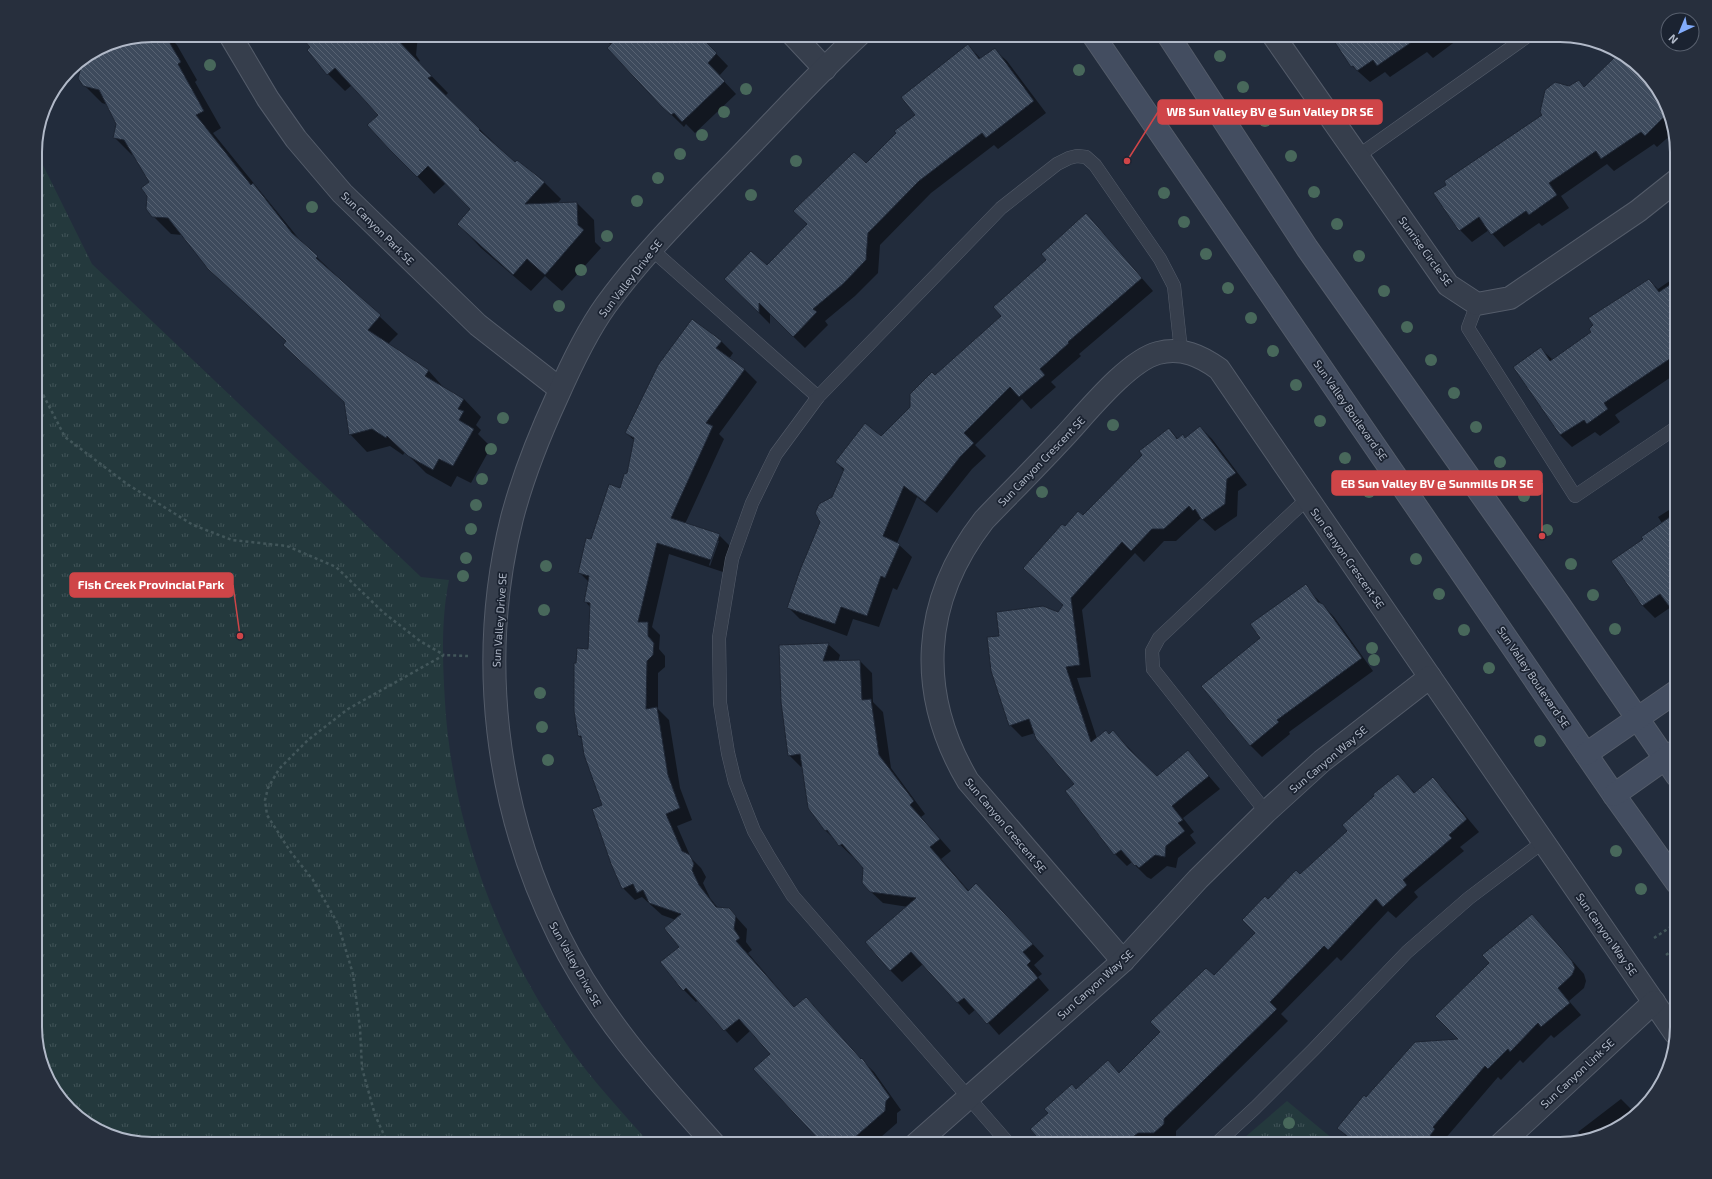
<svg xmlns="http://www.w3.org/2000/svg" width="1712" height="1179" font-family="'Exo 2',sans-serif">
  <defs>
    <pattern id="park-tufts" width="24" height="20" patternUnits="userSpaceOnUse"><rect width="24" height="20" fill="#24393d"/><path d="M3 7l-1-3M5 7V3M7 7l1-3M15 17l-1-3M17 17v-4M19 17l1-3" fill="none" stroke="#415458"/></pattern>
    <pattern id="building-back-hatch" width="6" height="6" patternUnits="userSpaceOnUse"><rect width="6" height="6" fill="#3d4a5c"/><path d="M-1 5l2 2M0 0l6 6M5-1l2 2" fill="none" stroke="#576272"/></pattern>
  </defs>
  <rect width="100%" height="100%" fill="#222c3c"/>
  <g fill="url(#park-tufts)">
    <path d="M35 149 92 264 421 577 449 580C440 623 443 674 446 717 457 838 500 950 570 1049 594 1082 623 1113 650 1144H152L87 1124 50 1086 35 1035Z"/>
    <path d="M1287 1101 1339 1144H1237Z"/>
  </g>
  <g fill="#0007" fill-rule="evenodd">
    <path d="M152 35H167L177 45 197 80 195 82 221 128 213 133 304 245 398 334 388 344 428 370 445 389 464 399 481 417 476 425 481 430 478 434 491 447 471 483 457 476 451 487 426 473 405 452 403 455 390 446 367 452 350 434 345 403 284 345 287 342 208 269 182 235 171 234 153 216 151 182 134 155H132L114 137 117 124 108 105 102 103 84 85 82 61 107 44Z"/>
    <path d="M301 35H418L416 55 420 61 418 62 448 93 445 96 515 163 544 182 561 199 557 204 577 203 594 220 595 242 601 248 562 291 545 276 531 291 481 248 458 224 471 209 446 183 434 194 417 176 380 115 352 85 345 91 328 74 308 50 311 48Z"/>
    <path d="M603 35H704L706 37 703 40 728 66 719 76 736 94 695 133 686 124 684 127 641 85Z"/>
    <path d="M1331 35H1464L1433 58 1427 52 1390 77 1385 72 1370 82 1352 66Z"/>
    <path d="M968 45 981 59 994 49 1007 61 1046 113 998 149 994 145 931 193 880 245 878 273 855 296 825 321 828 325 805 348 770 314V324L737 291 767 267 866 165 916 116Z"/>
    <path d="M1620 53 1625 55 1665 100 1673 133 1657 147 1654 144 1614 171 1607 164 1561 196 1569 208 1542 226 1539 223 1504 247 1489 230 1472 242 1460 230 1543 115 1569 87 1578 81 1585 88Z"/>
    <path d="M1086 214 1153 291 1079 354 1081 356 1051 382 1056 387 1031 409 1022 399 975 445 986 456 972 469 937 513 917 497 897 543 912 557 897 590 893 588 879 627 853 619 847 636 800 619 788 607 844 471 836 462 881 437 911 407 935 376 1002 316Z"/>
    <path d="M1677 276V373L1615 415 1620 422 1600 436 1595 432 1572 447 1560 435 1541 349 1553 360 1593 332 1649 280 1658 289Z"/>
    <path d="M721 341 733 353 729 359 745 370 757 382 719 434 724 439 685 524 719 535 731 547 723 572 669 554 652 627 660 635 659 649 665 656V667L658 673V709L669 720 680 788 692 820 677 826 691 858 701 868 706 877 703 883 710 898 718 908 729 909 747 929 746 942 752 950 748 953 795 1008 862 1060 874 1072 901 1110 897 1113V1123L873 1144H824L755 1069 771 1054 750 1031 737 1043 698 1000 696 1002 684 990 676 920 662 915 642 897 635 900 623 888 603 806 583 740 579 736 575 710 588 650 590 607 585 601 589 582 579 572 592 540 628 474 635 441 626 433ZM717 541H719L710 566 709 565Z"/>
    <path d="M1200 427 1212 439 1247 485 1238 491 1237 516 1215 531 1201 518 1176 541H1164L1144 562 1135 553 1082 610 1091 677 1077 678 1097 739 1109 735 1113 731 1156 777 1188 752 1220 789 1183 818 1194 832 1190 835 1196 843 1178 858 1176 868 1167 866 1151 879 1147 877 1132 862 1127 866 1115 854 1075 784 1035 733 1022 737 1010 725 1000 636 1059 614 1064 605 1065 527 1083 516 1169 429 1178 439 1183 436 1186 439Z"/>
    <path d="M1677 505V613L1671 607 1655 618 1643 606 1612 561 1644 539 1662 523 1658 517Z"/>
    <path d="M1305 586 1334 617 1373 671 1289 732 1290 734 1262 757 1250 745 1262 638Z"/>
    <path d="M828 644 840 655 838 662 860 661 872 673 873 702 883 712 891 768 925 814 921 817 951 851 941 859 969 891 988 896 1044 956 1034 965 1042 974 1038 977 1049 990 999 1035 976 1009 969 1015 923 964 902 982 890 970 908 907 883 903 870 891 864 868 826 831 803 767H801L789 755Z"/>
    <path d="M1398 775 1415 793 1433 779 1445 791 1479 832 1460 847 1464 851 1414 892 1418 897 1396 918 1388 911 1341 961 1337 957 1281 1014 1288 1021 1176 1131V1136L1167 1144H1045L1076 1090 1108 1061 1120 1074 1256 933 1268 900 1300 875 1349 831Z"/>
    <path d="M1532 915 1584 974 1586 981 1584 988 1569 1001 1581 1015 1554 1038 1551 1035 1523 1063 1520 1060 1501 1080 1498 1077 1444 1140 1447 1142 1445 1144H1355L1350 1140 1338 1128 1366 1098 1460 1040 1490 963Z"/>
    <path d="M1621 1099 1634 1112 1637 1110 1612 1132 1583 1139 1578 1132Z"/>
  </g>
  <g fill="url(#building-back-hatch)" stroke="#1d2533">
    <path d="M152 35H165L181 62 178 64 204 111 196 115 251 185 253 183 292 233 318 256 316 258 381 315 368 330 429 370 425 376 464 399 458 409 464 411 459 420 474 429 453 466 439 459 433 470 408 456 387 436 386 438 372 429 349 435 344 402 283 345 286 341 208 269 168 218 152 217 146 209 147 196 141 188 149 182 124 140 113 138 116 124 99 90 83 86 78 78 83 60 107 44Z"/>
    <path d="M300 35H393L432 76 428 78 480 129 479 130 515 162 517 160 545 182 525 204 577 202 578 225 584 230 545 275 527 259 513 275 457 224 470 209 428 166 417 177 389 149 367 125 378 115 335 68 327 75 307 50 310 47Z"/>
    <path d="M620 35H699L717 53 708 63 725 81 682 122 674 113 671 115 662 107 607 48Z"/>
    <path d="M1330 35H1422L1377 66 1373 60 1357 71 1353 66 1351 67Z"/>
    <path d="M968 44 979 59 995 48 1034 101 986 138 982 133 919 181 868 233 866 260 843 284 813 309 817 312 793 337 759 303V313L724 279 751 251 767 265 807 224 793 211 854 152 866 163 896 133 894 131 915 115 901 97Z"/>
    <path d="M1619 53 1625 55 1665 100 1668 113 1645 136 1641 132 1601 159 1596 151 1549 183 1557 195 1529 215 1526 211 1491 235 1479 217 1459 231 1433 193 1446 185 1444 181 1542 115 1540 112 1545 90 1555 82 1569 86 1579 80 1584 87Z"/>
    <path d="M1086 213 1142 278 1068 342 1069 343 1040 369 1045 375 1019 397 1010 387 964 433 974 443 960 457 925 502 904 486 883 536 900 544 885 578 881 576 867 616 841 607 835 624 787 608 800 570 820 522 815 513 819 504 832 497 844 469 835 462 865 423 881 436 910 407V394L932 372 935 375 1001 316 993 307 1046 260 1041 254Z"/>
    <path d="M1649 279 1659 292 1677 280V354L1604 403 1608 409 1587 424 1584 420 1560 435 1513 367 1541 347 1550 361 1591 332 1589 329 1593 325 1588 318Z"/>
    <path d="M692 319 722 341 716 348 745 369 706 423 713 426 671 518 720 534 711 560 657 543 638 622H648V636L654 643 653 655 647 661 646 709 657 707 668 775 680 808 666 814 682 851 690 855 694 864 692 870 699 885 716 907 729 908 736 916 734 929 740 938 736 941 794 1007 806 997 861 1059 862 1058 890 1097 886 1101 885 1111 853 1139 827 1136 821 1142 753 1069 770 1054 739 1019 724 1031 686 988 683 991 660 962 679 947 664 928 681 914 649 903 643 890 637 893 633 884 622 889 611 864 592 809 602 805 584 755 581 736H578L574 711V663H576L577 648 588 649 590 603 584 602 589 576 578 573 586 538 591 539 609 484 620 488 624 474 627 473 634 438 625 433 658 365Z"/>
    <path d="M1200 426 1236 473 1227 479 1225 504 1202 520 1195 509 1193 511 1189 506 1164 529H1152L1131 551 1122 542 1071 598 1080 665 1066 667 1091 742 1106 730 1109 734 1113 730 1129 749 1157 776 1188 750 1209 776 1172 806 1183 820 1178 823 1185 831 1166 846 1165 857 1155 855 1139 868 1136 865 1135 866 1121 850 1114 855 1065 791 1074 784 1036 739 1029 719 1009 726 991 671 987 637 999 636 996 612 1043 606 1058 612 1063 605 1023 568 1062 524 1065 526 1078 511 1083 515 1142 455 1139 451 1169 428 1177 439 1183 434 1185 438Z"/>
    <path d="M1677 512V617L1660 594 1642 606 1611 561 1643 539 1641 537Z"/>
    <path d="M1306 584 1318 602 1323 604 1362 658 1277 720 1279 722 1250 746 1201 686 1260 638 1250 624Z"/>
    <path d="M829 643 823 661 860 660 862 700 871 699 879 755 914 801 910 805 940 839 930 847 968 891 976 883 1033 944 1023 952 1031 961 1027 965 1038 978 987 1024 964 998 957 1003 911 952 890 971 865 942 916 898 870 892 862 883 863 868 842 844 839 846 827 830 825 831 808 808 800 754 788 756 781 702 779 645Z"/>
    <path d="M1398 774 1414 793 1433 777 1467 819 1449 835 1452 838 1403 880 1407 885 1383 907 1376 899 1328 950 1324 946 1270 1002 1277 1009 1164 1119V1124L1154 1133H1138L1124 1144H1043L1030 1129 1048 1113 1044 1109 1072 1084 1076 1089 1108 1060 1119 1073 1160 1032 1150 1022 1206 968 1214 975 1255 933 1242 920 1265 896 1268 899 1296 870 1300 874 1347 831 1342 825 1374 796 1373 794Z"/>
    <path d="M1532 914 1572 961 1575 968 1572 975 1558 988 1570 1003 1541 1027 1538 1023 1510 1052 1508 1049 1488 1069 1485 1066 1433 1127 1435 1129 1424 1144H1357L1337 1128 1364 1095 1366 1097 1415 1042 1458 1039 1435 1016 1489 963 1482 955Z"/>
  </g>
  <g fill="none" stroke-linecap="round" stroke-linejoin="round">
    <g stroke="#545c6a" stroke-width="14">
      <g id="lane">
        <path d="M1358 156 1529 35"/>
        <path d="M650 248 818 397"/>
        <path d="M1477 304 1468 328 1575 496 1677 427"/>
        <path d="M1266 812 1153 669 1152 651 1159 638 1307 499"/>
        <path d="M1009 1144 793 896 769 857 754 831 735 782 728 753 720 703 719 638 732 559 752 503 776 454 818 397 1001 208 1057 164 1069 158 1077 156 1086 157 1095 165 1160 259 1174 286 1181 351"/>
        <path d="M1216 1144 1255 1108 1314 1049 1407 952 1469 898 1543 842"/>
      </g>
    </g>
    <g stroke="#545c6a" stroke-width="24">
      <g id="street">
        <path d="M230 35 268 99 296 139 342 193 478 325 560 389"/>
        <path d="M793 35 825 69"/>
        <path d="M1273 35 1448 285 1477 304 1510 298 1638 211 1677 180"/>
        <path d="M1123 961 968 781C916 693 921 601 984 520 1010 493 1036 467 1062 439 1084 416 1127 361 1158 353 1182 347 1201 356 1219 369L1430 677"/>
        <path d="M714 1144C656 1079 598 1015 559 936 495 808 477 658 512 518 523 476 539 436 557 397 571 365 586 333 606 305 646 250 694 204 741 155 780 115 818 73 859 35"/>
        <path d="M916 1144 1123 961 1198 879 1266 812 1322 761 1430 677 1675 1033"/>
        <path d="M1501 1144 1654 1002"/>
      </g>
    </g>
    <g stroke="#545c6a" stroke-width="24">
      <g id="secondary">
        <path d="M1093 35 1614 795 1677 883"/>
        <path d="M1168 35 1307 248 1558 603 1677 776"/>
        <path d="M1586 754 1677 691"/>
        <path d="M1614 795 1676 751"/>
      </g>
    </g>
    <g stroke="#42565a" stroke-width="2.5" stroke-dasharray="3 3" stroke-linecap="butt">
      <path d="M35 379 65 437 127 484 193 525 232 540 287 546 336 567 384 613 420 641 444 655"/>
      <path d="M1654 938 1675 924 1677 927"/>
      <path d="M1666 955 1677 947"/>
      <path d="M388 1144 375 1115 362 1068 360 1028 353 974 338 924 313 880 290 851 267 815 265 800 268 788 279 769 308 740 348 709 444 655 468 656"/>
    </g>
    <use href="#lane" stroke="#363e4c" stroke-width="13"/>
    <use href="#street" stroke="#363e4c" stroke-width="22"/>
    <use href="#secondary" stroke="#434d60" stroke-width="22"/>
  </g>
  <g fill="#48685b">
    <circle cx="1220" cy="56" r="6"/>
    <circle cx="210" cy="65" r="6"/>
    <circle cx="1079" cy="70" r="6"/>
    <circle cx="1243" cy="87" r="6"/>
    <circle cx="746" cy="89" r="6"/>
    <circle cx="724" cy="112" r="6"/>
    <circle cx="1265" cy="121" r="6"/>
    <circle cx="702" cy="135" r="6"/>
    <circle cx="680" cy="154" r="6"/>
    <circle cx="1291" cy="156" r="6"/>
    <circle cx="796" cy="161" r="6"/>
    <circle cx="658" cy="178" r="6"/>
    <circle cx="1314" cy="192" r="6"/>
    <circle cx="1164" cy="193" r="6"/>
    <circle cx="751" cy="195" r="6"/>
    <circle cx="637" cy="201" r="6"/>
    <circle cx="312" cy="207" r="6"/>
    <circle cx="1184" cy="222" r="6"/>
    <circle cx="1337" cy="224" r="6"/>
    <circle cx="607" cy="236" r="6"/>
    <circle cx="1206" cy="254" r="6"/>
    <circle cx="1359" cy="256" r="6"/>
    <circle cx="581" cy="270" r="6"/>
    <circle cx="1228" cy="288" r="6"/>
    <circle cx="1384" cy="291" r="6"/>
    <circle cx="559" cy="306" r="6"/>
    <circle cx="1251" cy="318" r="6"/>
    <circle cx="1407" cy="327" r="6"/>
    <circle cx="1273" cy="351" r="6"/>
    <circle cx="1431" cy="360" r="6"/>
    <circle cx="1296" cy="385" r="6"/>
    <circle cx="1454" cy="393" r="6"/>
    <circle cx="503" cy="418" r="6"/>
    <circle cx="1320" cy="421" r="6"/>
    <circle cx="1113" cy="425" r="6"/>
    <circle cx="1476" cy="427" r="6"/>
    <circle cx="491" cy="449" r="6"/>
    <circle cx="1345" cy="458" r="6"/>
    <circle cx="1500" cy="462" r="6"/>
    <circle cx="482" cy="479" r="6"/>
    <circle cx="1042" cy="492" r="6"/>
    <circle cx="1369" cy="492" r="6"/>
    <circle cx="1524" cy="496" r="6"/>
    <circle cx="476" cy="505" r="6"/>
    <circle cx="471" cy="529" r="6"/>
    <circle cx="1547" cy="530" r="6"/>
    <circle cx="466" cy="558" r="6"/>
    <circle cx="1416" cy="559" r="6"/>
    <circle cx="1571" cy="564" r="6"/>
    <circle cx="546" cy="566" r="6"/>
    <circle cx="463" cy="576" r="6"/>
    <circle cx="1439" cy="594" r="6"/>
    <circle cx="1593" cy="595" r="6"/>
    <circle cx="544" cy="610" r="6"/>
    <circle cx="1615" cy="629" r="6"/>
    <circle cx="1464" cy="630" r="6"/>
    <circle cx="1372" cy="648" r="6"/>
    <circle cx="1374" cy="660" r="6"/>
    <circle cx="1489" cy="668" r="6"/>
    <circle cx="540" cy="693" r="6"/>
    <circle cx="542" cy="727" r="6"/>
    <circle cx="1540" cy="741" r="6"/>
    <circle cx="548" cy="760" r="6"/>
    <circle cx="1616" cy="851" r="6"/>
    <circle cx="1641" cy="889" r="6"/>
    <circle cx="1289" cy="1123" r="6"/>
  </g>
  <g text-anchor="middle" dominant-baseline="central" stroke-width="3.5" stroke-linejoin="round" paint-order="stroke">
    <g font-size="11" fill="#b1b9c8" stroke="#1b2331">
      <text transform="translate(378 228) rotate(45)">Sun Canyon Park SE</text>
      <text transform="translate(1426 251) rotate(54)">Sunrise Circle SE</text>
      <text transform="translate(630 278) rotate(-52)">Sun Valley Drive SE</text>
      <text transform="translate(1351 410) rotate(55)">Sun Valley Boulevard SE</text>
      <text transform="translate(1041 461) rotate(-46)">Sun Canyon Crescent SE</text>
      <text transform="translate(1348 558) rotate(55)">Sun Canyon Crescent SE</text>
      <text transform="translate(499 620) rotate(-86)">Sun Valley Drive SE</text>
      <text transform="translate(1534 677) rotate(56)">Sun Valley Boulevard SE</text>
      <text transform="translate(1328 759) rotate(-40)">Sun Canyon Way SE</text>
      <text transform="translate(1006 825) rotate(50)">Sun Canyon Crescent SE</text>
      <text transform="translate(1607 934) rotate(55)">Sun Canyon Way SE</text>
      <text transform="translate(576 964) rotate(61)">Sun Valley Drive SE</text>
      <text transform="translate(1095 984) rotate(-42)">Sun Canyon Way SE</text>
      <text transform="translate(1577 1073) rotate(-43)">Sun Canyon Link SE</text>
    </g>
  </g>
  <path d="M0 0H1712V1179H0ZM152 42H1560A110 110 0 0 1 1670 152V1027A110 110 0 0 1 1560 1137H152A110 110 0 0 1 42 1027V152A110 110 0 0 1 152 42Z" fill="#272f3d" fill-rule="evenodd"/>
  <path fill="none" stroke="#b1b9c8" stroke-width="2" d="M152 42H1560A110 110 0 0 1 1670 152V1027A110 110 0 0 1 1560 1137H152A110 110 0 0 1 42 1027V152A110 110 0 0 1 152 42Z"/>
  <path fill="none" stroke="#cf4548" stroke-width="1.5" d="M1127 161L1158 112M1542 536L1542 483M240 636L233 585"/>
  <g fill="#cf4548" stroke="#1b2331" stroke-width="1.5">
    <circle cx="1127" cy="161" r="4"/>
    <circle cx="1542" cy="536" r="4"/>
    <circle cx="240" cy="636" r="4"/>
  </g>
  <g fill="#cf4548" stroke="#cf4548" stroke-width="1.5">
    <rect x="1158" y="100" width="224" height="24" rx="4"/>
    <rect x="1332" y="471" width="210" height="24" rx="4"/>
    <rect x="70" y="573" width="163" height="24" rx="4"/>
  </g>
  <g font-size="12" text-anchor="middle" font-weight="bold" fill="#fff">
    <text x="1270" y="116">WB Sun Valley BV @ Sun Valley DR SE</text>
    <text x="1437" y="488">EB Sun Valley BV @ Sunmills DR SE</text>
    <text x="151" y="589">Fish Creek Provincial Park</text>
  </g>
  <g transform="translate(1680 32) rotate(224)"><circle r="19" fill="#1b2331" stroke="#575f6d"/>
  <path d="M0-3L7 15L0 10L-7 15Z" fill="#82acfc"/>
  <text y="-6" font-size="11" font-weight="bold" text-anchor="middle" fill="#b1b9c8">N</text>
  </g>
</svg>
